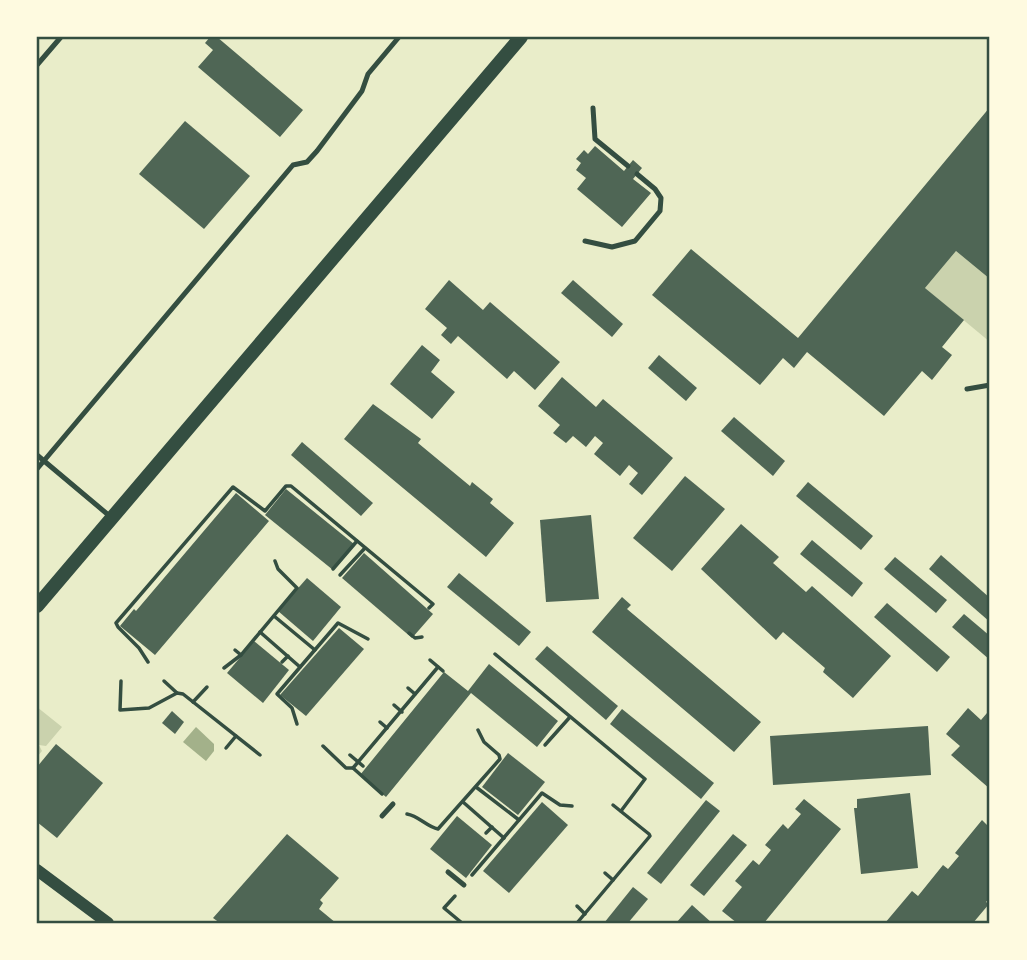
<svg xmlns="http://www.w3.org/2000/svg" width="1027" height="960" font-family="'Titillium Web',sans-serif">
  <rect width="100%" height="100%" fill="#e9edc9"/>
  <g fill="#cad2ad">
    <path d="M956 251 990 279V342L925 288Z"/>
    <path d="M37 707 62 727 46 746 39 745 42 751 37 757Z"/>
  </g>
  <path fill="#a3b18a" d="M196 727 214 744V751L206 761 183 742Z"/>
  <g fill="#4f6655">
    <path d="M210 37H217L303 110 280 137 198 67 213 50 205 43Z"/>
    <path d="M990 107V279L956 251 925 288 964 320 942 347 952 355 932 380 922 371 884 416 807 352 794 368 783 358 760 385 652 295 691 249 798 338Z"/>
    <path d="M185 121 250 176 204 229 139 174Z"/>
    <path d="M595 146 624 171 633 160 642 168 633 179 651 193 622 227 577 189 586 178 576 170 581 163 576 159 584 150 588 154Z"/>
    <path d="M449 280 483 310 490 302 560 362 535 390 514 371 507 379 458 336 451 344 441 335 447 328 425 309Z"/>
    <path d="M573 280 623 324 612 337 561 293Z"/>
    <path d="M422 345 440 360 431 372 455 392 432 419 390 384Z"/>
    <path d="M659 355 697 388 686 401 648 368Z"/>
    <path d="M562 377 596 407 603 399 673 458 642 495 629 484 638 473 629 465 620 476 594 454 603 443 595 436 586 447 573 436 566 443 553 433 560 425 538 406Z"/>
    <path d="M373 404 421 439 418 443 470 486 472 482 493 499 490 503 514 523 486 557 344 439Z"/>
    <path d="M734 417 785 461 773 476 721 431Z"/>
    <path d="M302 442 373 503 361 516 291 455Z"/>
    <path d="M685 476 725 509 672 571 633 538Z"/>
    <path d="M808 482 873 536 861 550 796 496Z"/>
    <path d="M286 489 354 544 333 570 265 515Z"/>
    <path d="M236 493 269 521 155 655 120 626 134 609 136 611Z"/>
    <path d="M591 515 599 599 546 602 540 520Z"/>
    <path d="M741 524 779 557 773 563 806 592 812 586 891 656 853 698 823 672 825 668 783 632 776 640 701 569Z"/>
    <path d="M812 540 863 583 852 597 800 554Z"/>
    <path d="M364 553 433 614 412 638 342 578Z"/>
    <path d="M941 555 990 598V622L929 569Z"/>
    <path d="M895 557 947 600 936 613 884 569Z"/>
    <path d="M459 573 531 632 519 646 447 587Z"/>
    <path d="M307 578 341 607 313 641 278 611Z"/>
    <path d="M622 597 631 605 627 609 761 722 734 752 592 632Z"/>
    <path d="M887 603 950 657 937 672 874 617Z"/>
    <path d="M964 614 990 636V660L952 627Z"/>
    <path d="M339 628 364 649 306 716 280 695Z"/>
    <path d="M254 641 289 670 263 703 227 673Z"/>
    <path d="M547 646 618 706 606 720 535 659Z"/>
    <path d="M489 664 558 721 537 747 471 693 386 797 360 775 444 672 468 691Z"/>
    <path d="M968 708 981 720 987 713 990 716V789L951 755 960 746 946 734Z"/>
    <path d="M622 709 714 783 701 799 610 724Z"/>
    <path d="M172 711 184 722 175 734 162 723Z"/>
    <path d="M928 726 931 775 773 785 770 736Z"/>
    <path d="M56 744 103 783 57 838 37 822V767Z"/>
    <path d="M508 753 545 782 518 815 482 787Z"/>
    <path d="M910 793 918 868 861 874 854 808H857V799Z"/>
    <path d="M804 799 841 829 764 923H737L722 911 742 887 735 881 753 860 759 865 771 850 765 845 783 824 788 829 801 814 795 809Z"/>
    <path d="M706 800 720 811 661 884 647 873Z"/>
    <path d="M542 802 568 825 509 893 483 871Z"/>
    <path d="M457 816 492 845 466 878 430 849Z"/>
    <path d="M982 820 990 828V897L986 902 989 904 973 923H885L912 891 918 896 943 865 948 869 959 856 955 853Z"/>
    <path d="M287 834 339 878 320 900 323 903 319 909 336 923H220L213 918Z"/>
    <path d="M733 834 747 845 704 896 690 885Z"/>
    <path d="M633 887 648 899 628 923H604Z"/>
    <path d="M692 905 712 923H676Z"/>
  </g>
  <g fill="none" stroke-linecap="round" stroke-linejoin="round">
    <g stroke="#344e41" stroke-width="3.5">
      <path d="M333 569 357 541"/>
      <path d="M340 575 365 548"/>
      <path d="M274 616 315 650"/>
      <path d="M260 632 300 667"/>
      <path d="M409 633 415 638 422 637"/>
      <path d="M235 650 241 655"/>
      <path d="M495 654 645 779 621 811"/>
      <path d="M430 660 443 671"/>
      <path d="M148 662 139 648 118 627 116 623 233 487 265 511 286 486H291L433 604 429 608"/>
      <path d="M282 662 288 656"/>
      <path d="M224 668 241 655 297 588 278 569 275 561"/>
      <path d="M121 681 120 710 149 708 177 693 183 694 260 755"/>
      <path d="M164 681 177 693"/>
      <path d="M408 688 415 694"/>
      <path d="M193 702 207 687"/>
      <path d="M394 705 402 712"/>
      <path d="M380 722 387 728"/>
      <path d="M297 724 292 708 277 694 338 623 368 639"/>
      <path d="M545 745 570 717"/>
      <path d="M323 746 346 768H353L382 794"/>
      <path d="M226 748 236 736"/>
      <path d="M350 755 363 766"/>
      <path d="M353 768 438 667"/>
      <path d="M476 787 519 820"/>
      <path d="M463 802 504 838"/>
      <path d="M407 814C419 816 427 827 438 829L500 759 499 755 484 742 478 730"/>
      <path d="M486 833 492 827"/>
      <path d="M605 873 613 880"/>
      <path d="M472 875 542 793 560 805 572 806"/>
      <path d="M455 896 444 908 462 923"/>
      <path d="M577 906 585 914"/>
      <path d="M577 923 650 836 649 834 613 805"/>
    </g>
    <g stroke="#344e41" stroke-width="5">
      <path d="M37 65 61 37"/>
      <path d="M593 108 595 139 628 166"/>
      <path d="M585 241 612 247 635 241 660 211 661 198 655 189 637 174"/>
      <path d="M967 389 990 385"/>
      <path d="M37 455 112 518"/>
      <path d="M37 469 293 165 307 162 317 151 362 91 368 74 399 37"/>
      <path d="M382 816 393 804"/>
      <path d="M448 872 464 885"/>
    </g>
    <path stroke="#344e41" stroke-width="12" d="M37 870 108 923"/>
    <path stroke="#344e41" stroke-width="14" d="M37 606 521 37"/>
  </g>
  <rect width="1027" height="960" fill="none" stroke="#fefae0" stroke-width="77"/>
  <rect x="38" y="38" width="950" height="884" fill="none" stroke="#344e41" stroke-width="2.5"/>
</svg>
